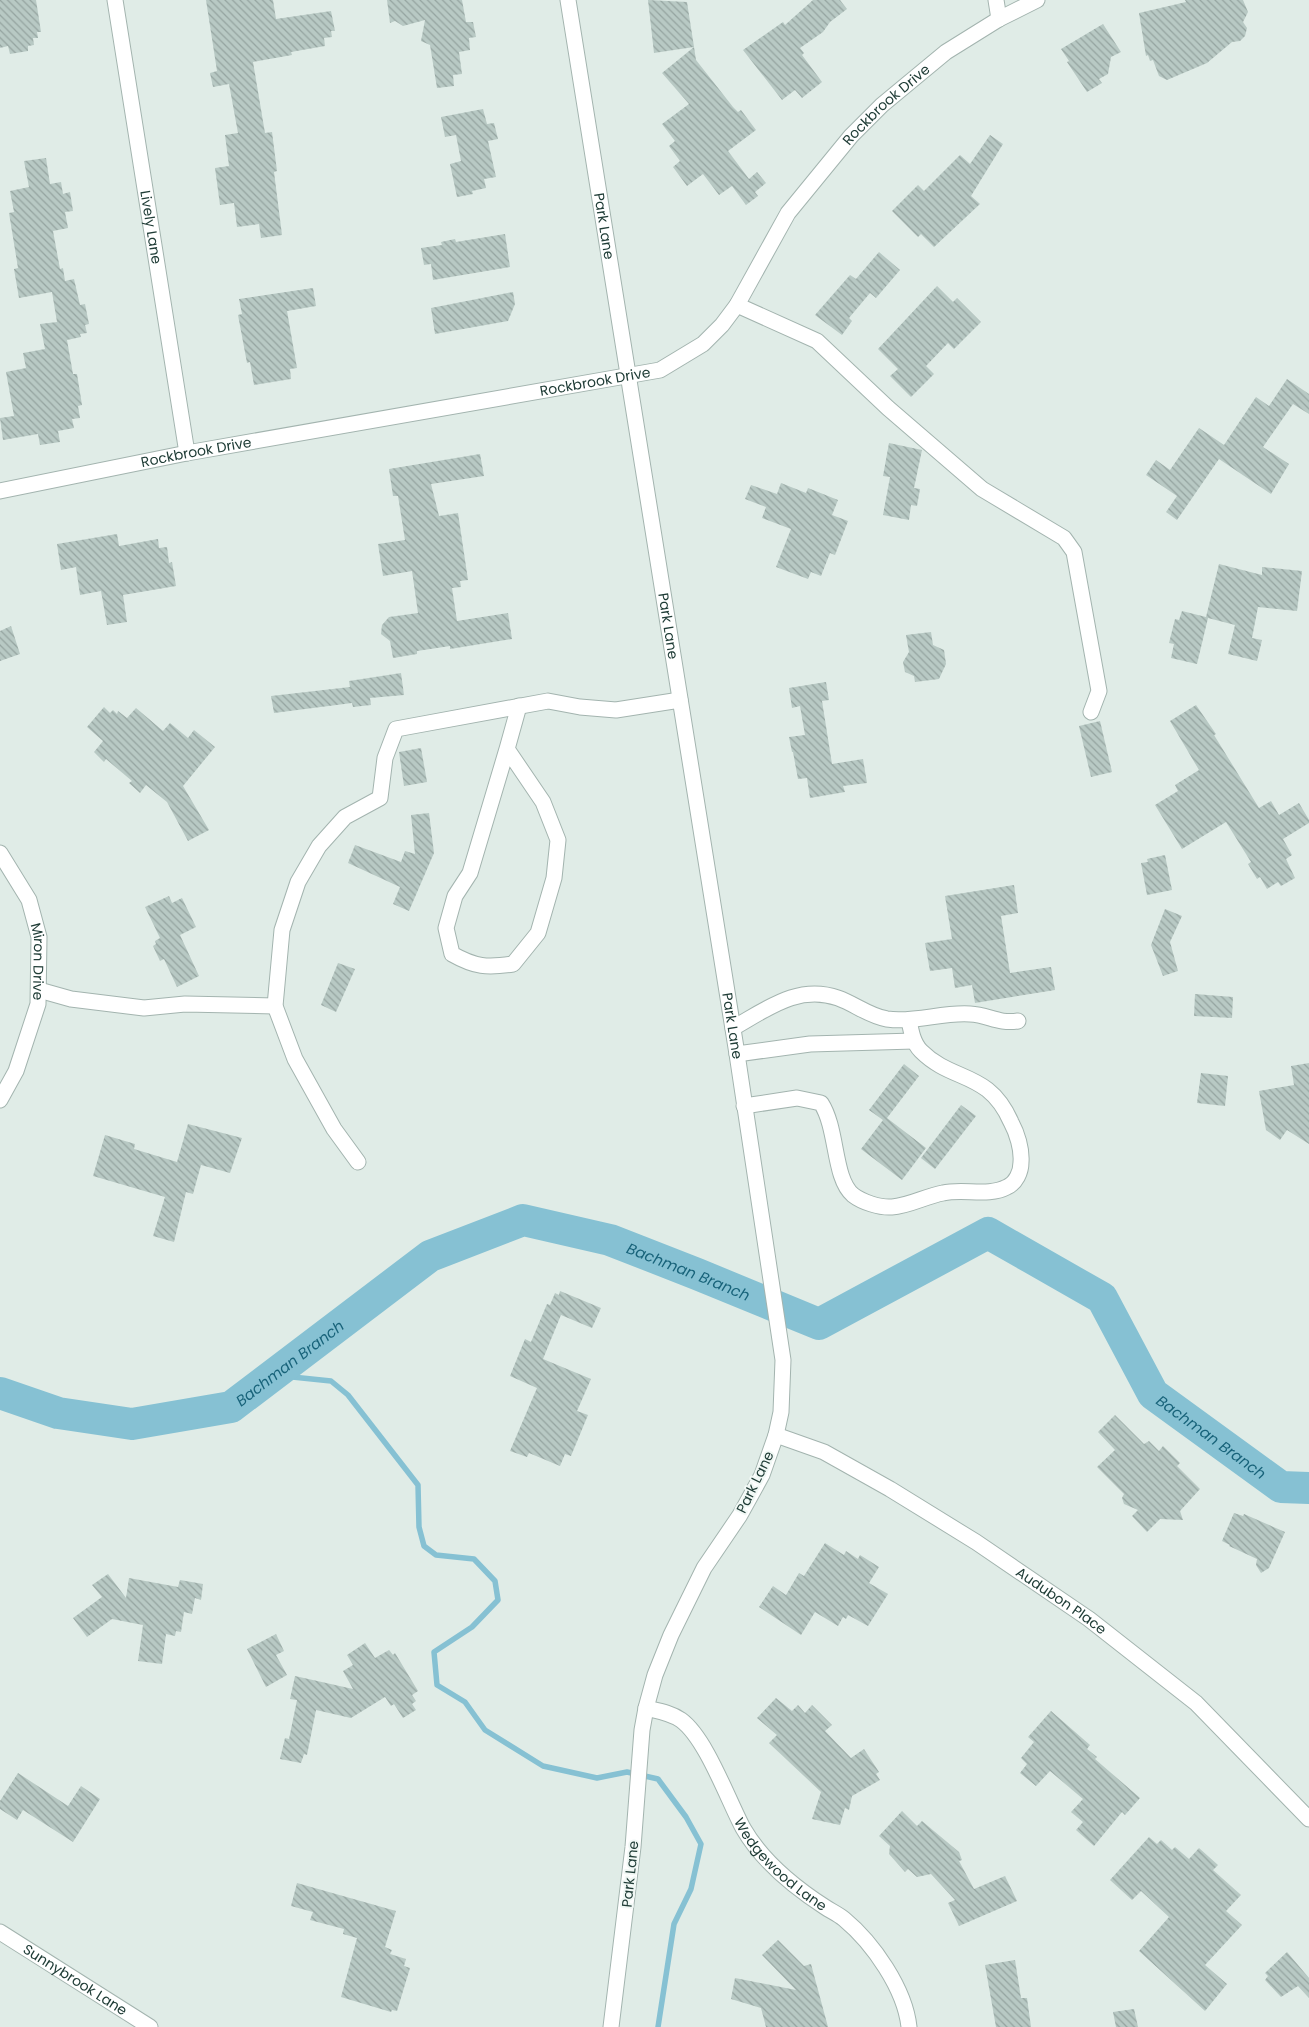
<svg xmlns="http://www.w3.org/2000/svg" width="1309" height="2027" font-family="Poppins,sans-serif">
  <defs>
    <pattern id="building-back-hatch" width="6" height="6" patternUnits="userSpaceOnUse" patternTransform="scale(1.25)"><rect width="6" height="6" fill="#b8c9c4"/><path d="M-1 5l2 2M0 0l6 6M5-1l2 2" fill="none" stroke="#95a4a0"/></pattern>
  </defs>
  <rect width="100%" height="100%" fill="#e0ece7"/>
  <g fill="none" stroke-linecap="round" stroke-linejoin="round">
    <path stroke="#86c1d3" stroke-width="5.5" d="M273 1375 331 1381 348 1395 418 1485 419 1527 424 1546 436 1555 474 1559 495 1581 498 1600 472 1627 434 1652 437 1685 465 1702 485 1730 543 1766 597 1778 627 1772 658 1779 686 1817 701 1844 691 1889 674 1924 658 2027"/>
    <path stroke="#86c1d3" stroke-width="32" id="s1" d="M0 1393 58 1413 132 1424 231 1407 430 1256 523 1220 610 1240 697 1274 819 1324 988 1233 1102 1298 1153 1394 1281 1487 1309 1488"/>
  </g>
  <g fill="url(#building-back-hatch)">
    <path d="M0 0H36L41 32H37L38 38H33L34 45 28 46V51L10 54 8 46 0 48Z"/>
    <path d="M206 0H273L276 19 331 11 335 31H331L332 37 324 38 325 46 291 52 292 55 253 62 265 133 272 132 277 171 274 172 282 235 261 238 259 224 237 227 234 203 220 205 215 168 229 166 225 135 238 133 229 84 213 87 210 73 217 71Z"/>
    <path d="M387 0H462L466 22H473L476 37 469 38 470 50 459 52 462 74 453 75 454 86 437 88 430 45 421 41 425 20 403 26 395 21 390 23Z"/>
    <path d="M648 0 687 2 694 47 654 53Z"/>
    <path d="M813 0H840L847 9 830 22 823 32 800 48 804 53 802 55 822 82 802 98 795 90 782 100 743 50 783 22 785 25Z"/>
    <path d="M1185 0H1243L1248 12 1243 22 1247 28 1245 36 1240 41 1232 42 1207 63 1167 80 1159 76 1153 60 1150 61 1148 55 1146 56 1139 13 1186 2Z"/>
    <path d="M1103 24 1121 52 1111 57 1108 74 1099 79 1102 83 1087 92 1067 62 1069 61 1061 49Z"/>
    <path d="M694 47 696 60 733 107 738 112 741 110 756 130 728 151 749 179 757 172 766 183 755 192 758 196 746 205 732 186 719 195 703 174 687 186 673 167 680 161 669 146 675 141 662 124 689 104 662 73Z"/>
    <path d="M483 109 487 124 494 123 498 139 488 141 496 177 484 179 486 188 472 191 473 194 457 197 450 164 461 161 456 135 445 137 441 117Z"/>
    <path d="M990 135 1003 144 971 196 980 204 934 247 921 234 918 237 892 211 918 185 924 191 960 155 970 164Z"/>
    <path d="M46 158 50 184 61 182 63 194 70 192 73 211 65 212 68 228 53 231 60 269 63 268 65 281 74 279 80 305 85 304 89 324 85 325 87 333 80 334 81 337 67 340 73 374H77L82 405 78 406 80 418 72 419 74 428 58 431 60 442 40 445 38 434 3 440 0 418 14 416 6 372 26 368 23 353 45 349 40 324 57 322 52 292 19 298 14 269 18 268 9 213 14 212 10 191 29 187 24 161Z"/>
    <path d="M505 234 510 267 433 280 431 264 424 265 421 248 442 245 441 242 455 239 456 242Z"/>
    <path d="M879 252 900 270 876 298 870 293 849 318 852 321 842 335 815 315 850 275 856 279Z"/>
    <path d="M937 286 953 302 957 298 981 322 954 349 948 343 926 366 934 374 911 397 890 376 898 369 878 349Z"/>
    <path d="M313 288 316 306 287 311 297 368 290 369 291 379 254 385 250 362 247 363 238 315 242 314 239 299Z"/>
    <path d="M513 292 515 304 508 321 435 334 431 308Z"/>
    <path d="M1287 379 1309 394V414L1293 404 1263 447 1289 464 1271 494 1219 459 1177 520 1166 512 1177 496 1146 475 1156 460 1170 470 1199 428 1224 445 1256 397 1269 406Z"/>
    <path d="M889 443 922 450 914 488 920 489 917 506 911 505 909 520 883 515 890 477 883 476Z"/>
    <path d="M480 454 484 476 431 484 439 516 458 513 468 580 460 581 461 587 452 588 457 621 508 613 512 639 450 649V646L417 651V654L393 658 390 641 381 634 382 625 389 617 418 613 412 571 383 576 378 544 405 540 398 496H393L389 469Z"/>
    <path d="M781 483 806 493 808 488 838 500 832 515 848 521 835 555 830 553 821 576 811 572 808 579 776 567 791 529 762 518 766 507 745 499 751 485 777 494Z"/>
    <path d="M117 534 119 546 158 539 159 548 167 547 169 563 172 562 176 586 123 595 127 622 107 625 101 591 80 595 76 567 61 570 57 544Z"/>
    <path d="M1219 564 1262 575V567L1302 571 1297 611 1258 607 1252 638 1262 640 1257 661 1228 654 1235 625 1208 618 1197 664 1171 658 1174 644 1169 643 1175 619 1179 620 1182 611 1206 617Z"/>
    <path d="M11 626 20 654 0 661V631Z"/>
    <path d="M931 632 933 645 944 650 946 664 939 679 915 682 914 676 905 672 903 662 909 652 906 635Z"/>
    <path d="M401 673 404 695 370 698 371 705 353 707 352 703 274 713 271 696 350 687 349 681Z"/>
    <path d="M826 682 829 700 822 701 832 764 863 759 867 783 843 786 845 792 810 798 807 778 798 779 793 752H792L789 737 805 735 800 706 792 708 789 688Z"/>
    <path d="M1196 705 1216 734 1214 735 1259 808 1271 801 1279 815 1299 803 1309 820V823L1283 839 1292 855 1286 859 1295 878 1281 886 1278 882 1267 889 1260 877 1257 879 1248 864 1251 862 1226 822 1182 849 1155 805 1178 791 1175 785 1199 770 1170 721Z"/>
    <path d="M104 707 110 713 113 710 117 714 118 711 127 718 136 708 163 731 170 723 188 738 194 730 215 747 183 786 209 830 188 841 167 802 146 785 140 793 129 783 132 781 106 759 104 762 94 752 103 741 87 727Z"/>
    <path d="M1100 721 1112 772 1091 777 1079 726Z"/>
    <path d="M421 748 427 782 404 786 399 752Z"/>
    <path d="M429 813 434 853 409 911 393 904 400 887 348 863 355 845 401 862 405 851 415 854 411 815Z"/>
    <path d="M1165 855 1172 890 1147 895 1141 863 1148 862 1147 859Z"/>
    <path d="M1014 885 1018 913 1001 916 1010 973 1051 967 1055 990 975 1003 972 985 955 988 952 968 930 971 925 943 952 939 945 896Z"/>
    <path d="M169 896 172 903 182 898 196 927 180 935 199 976 177 987 164 959 160 961 153 946 156 944 155 941 160 938 145 907Z"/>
    <path d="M1165 909 1182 916 1170 942 1178 971 1163 976 1151 945Z"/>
    <path d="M338 963 355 969 336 1012 321 1005Z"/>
    <path d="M1195 994 1233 997 1232 1018 1194 1016Z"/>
    <path d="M1309 1063V1144L1287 1130 1280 1140 1266 1130 1259 1091 1294 1085 1291 1066Z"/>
    <path d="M904 1064 919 1076 887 1118 926 1148 902 1180 861 1149 883 1120 869 1110Z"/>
    <path d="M1201 1073 1228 1076 1225 1106 1197 1103Z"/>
    <path d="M961 1105 976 1116 935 1169 921 1158Z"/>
    <path d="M188 1124 242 1138 230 1173 201 1165 193 1194 186 1192 174 1242 153 1236 165 1197 93 1176 105 1135 135 1144 134 1149 177 1162Z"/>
    <path d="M560 1291 601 1308 592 1328 561 1315 543 1359 591 1379 577 1411 588 1415 571 1456 565 1454 560 1466 529 1453 527 1457 510 1451 537 1388 510 1376 525 1339 531 1342 547 1304 550 1305 555 1293 559 1295Z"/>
    <path d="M1115 1415 1144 1444 1149 1441 1159 1451 1163 1446 1180 1463 1177 1466 1200 1489 1180 1511 1183 1520 1160 1519 1147 1532 1132 1516 1138 1510 1124 1504 1122 1498 1124 1494 1097 1467 1115 1450 1098 1432Z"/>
    <path d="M1234 1513 1243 1516 1244 1514 1285 1532 1269 1568 1261 1573 1256 1565 1257 1559 1229 1546 1230 1545 1222 1541Z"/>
    <path d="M825 1543 844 1555 846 1551 858 1559 860 1555 879 1567 869 1583 888 1594 868 1626 848 1615 846 1619 843 1617 838 1626 815 1612 801 1635 759 1607 773 1586 786 1595 799 1573 804 1576Z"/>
    <path d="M108 1574 126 1598 129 1578 178 1587 180 1580 203 1584 201 1600 195 1598 192 1614 184 1612 181 1632 176 1631 175 1636 166 1634 162 1664 138 1661 143 1625 112 1619 87 1637 73 1618 102 1597 92 1585Z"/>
    <path d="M276 1634 284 1651 276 1655 287 1675 266 1687 247 1649Z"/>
    <path d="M365 1643 375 1658 389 1650 393 1655 395 1653 418 1691 412 1695 416 1701 412 1704 416 1710 403 1718 394 1704 391 1706 385 1697 351 1718 316 1710 307 1755 304 1754 301 1763 280 1759 285 1738 289 1739 297 1700 290 1699 295 1676 353 1689 343 1671 353 1665 347 1655Z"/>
    <path d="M776 1698 792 1711 798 1705 805 1713 812 1705 832 1725 825 1731 851 1758 864 1749 879 1772 876 1774 880 1780 852 1796 849 1810 845 1808 840 1825 812 1819 821 1792 769 1743 777 1735 757 1718Z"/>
    <path d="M1051 1711 1090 1745 1087 1749 1097 1757 1095 1759 1140 1798 1125 1815 1122 1812 1094 1846 1076 1830 1083 1822 1071 1812 1083 1799 1050 1771 1036 1786 1020 1773 1027 1764 1021 1758 1034 1742 1028 1737Z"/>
    <path d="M18 1773 68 1806 81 1786 100 1799 73 1842 23 1810 17 1820 0 1809V1801Z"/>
    <path d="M902 1811 917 1826 922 1821 959 1852 962 1860 959 1861 974 1889 1005 1876 1017 1901 959 1926 948 1903 955 1900 931 1874 917 1877 908 1869 905 1872 889 1854 890 1846 879 1836Z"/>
    <path d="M1149 1837 1157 1844 1161 1840 1172 1850 1175 1847 1189 1859 1199 1848 1218 1865 1213 1870 1241 1895 1226 1911 1242 1925 1205 1965 1227 1984 1205 2011 1139 1951 1169 1917 1141 1891 1132 1900 1110 1880Z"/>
    <path d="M297 1883 396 1911 385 1947 392 1950 390 1954 406 1959 404 1966 410 1968 397 2011 392 2010 391 2012 341 1997 357 1938 343 1934 344 1929 310 1920 313 1912 291 1906Z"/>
    <path d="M778 1940 804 1966 811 1964 828 2027H766L761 2008 731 1999 735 1978 796 1990 762 1955Z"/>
    <path d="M1287 1952 1309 1978V1998L1298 1986 1281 1997 1265 1980 1268 1976 1265 1973Z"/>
    <path d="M1015 1960 1021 1998H1027L1031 2027H996L985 1965Z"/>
    <path d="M1134 2009 1138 2027H1116L1113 2012Z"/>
  </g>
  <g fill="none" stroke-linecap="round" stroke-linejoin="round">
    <g stroke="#a3b4af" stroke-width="17">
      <g id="minor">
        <path id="s2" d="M115 0 187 453"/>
        <path id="s3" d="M568 0 737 1054 783 1360 781 1412 776 1435 762 1475 740 1515 704 1568 671 1635 655 1675 646 1708 642 1730 633 1847 611 2027"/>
        <path d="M996 0 999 19"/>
        <path d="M737 305 817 341 888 408 982 489 1064 538 1074 552 1099 691 1091 712"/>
        <path id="s4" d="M0 491 187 453 660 370 703 344 722 325 737 305 788 213 851 136 882 105 946 52 999 19 1037 0"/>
        <path d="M507 749 470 873 455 896 446 928 452 954C475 967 487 968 513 964L538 933 554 878 558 840 543 802 507 749 519 706"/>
        <path id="s5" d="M0 853 29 900 39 937 38 1004 16 1071 0 1100"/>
        <path d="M39 990 71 999 144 1008 185 1004 275 1006"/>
        <path d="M733 1028C767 1009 798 984 838 998 855 1004 869 1016 887 1019 915 1023 942 1012 970 1014 989 1015 998 1024 1018 1021"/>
        <path d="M737 1054 810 1044 914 1041"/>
        <path d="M744 1106 797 1098 821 1103C838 1129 833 1178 853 1195 862 1202 880 1208 892 1207 909 1206 926 1196 943 1193 963 1188 988 1197 1007 1187 1016 1183 1021 1172 1021 1162 1022 1149 1017 1133 1011 1122 988 1070 953 1083 921 1051 913 1043 911 1031 909 1020"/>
        <path d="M358 1162 334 1129 295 1059 275 1006 282 930 298 882 319 846 345 817 380 798 385 758 396 729 548 701 580 707 616 710 680 700"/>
        <path id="s6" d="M776 1435 824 1452 890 1489 976 1542 1089 1619 1196 1703 1309 1819"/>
        <path id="s7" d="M646 1708C659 1711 671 1713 681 1720 706 1738 728 1800 743 1828 762 1861 794 1887 825 1907 831 1911 838 1914 844 1919 873 1943 905 1989 909 2027"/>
        <path id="s8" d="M0 1932 150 2027"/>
      </g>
    </g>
    <use href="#minor" stroke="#fff" stroke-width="15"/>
  </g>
  <g text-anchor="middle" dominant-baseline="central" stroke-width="4" stroke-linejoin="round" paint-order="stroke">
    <g font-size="14" fill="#203d37" stroke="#f1f8f5">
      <text stroke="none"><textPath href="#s4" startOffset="1025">Rockbrook Drive</textPath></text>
      <text stroke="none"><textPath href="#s3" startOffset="229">Park Lane</textPath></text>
      <text stroke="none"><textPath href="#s2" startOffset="230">Lively Lane</textPath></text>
      <text stroke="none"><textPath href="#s4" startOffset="605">Rockbrook Drive</textPath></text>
      <text stroke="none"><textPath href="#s4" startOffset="200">Rockbrook Drive</textPath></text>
      <text stroke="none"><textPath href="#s3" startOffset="634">Park Lane</textPath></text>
      <text stroke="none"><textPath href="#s5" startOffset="118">Miron Drive</textPath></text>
      <text stroke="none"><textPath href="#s3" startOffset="1039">Park Lane</textPath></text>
      <text transform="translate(755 1482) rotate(-64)">Park Lane</text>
      <text stroke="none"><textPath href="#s6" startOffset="331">Audubon Place</textPath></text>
      <text stroke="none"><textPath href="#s7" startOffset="215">Wedgewood Lane</textPath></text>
      <text transform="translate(630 1874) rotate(-84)">Park Lane</text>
      <text stroke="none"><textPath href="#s8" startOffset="89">Sunnybrook Lane</textPath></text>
    </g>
    <g font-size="15" font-style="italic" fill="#18637a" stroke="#f1f8f5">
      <text stroke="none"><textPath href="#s1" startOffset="760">Bachman Branch</textPath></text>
      <text stroke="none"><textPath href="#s1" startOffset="310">Bachman Branch</textPath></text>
      <text stroke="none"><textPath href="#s1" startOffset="1405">Bachman Branch</textPath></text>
    </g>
  </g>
</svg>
